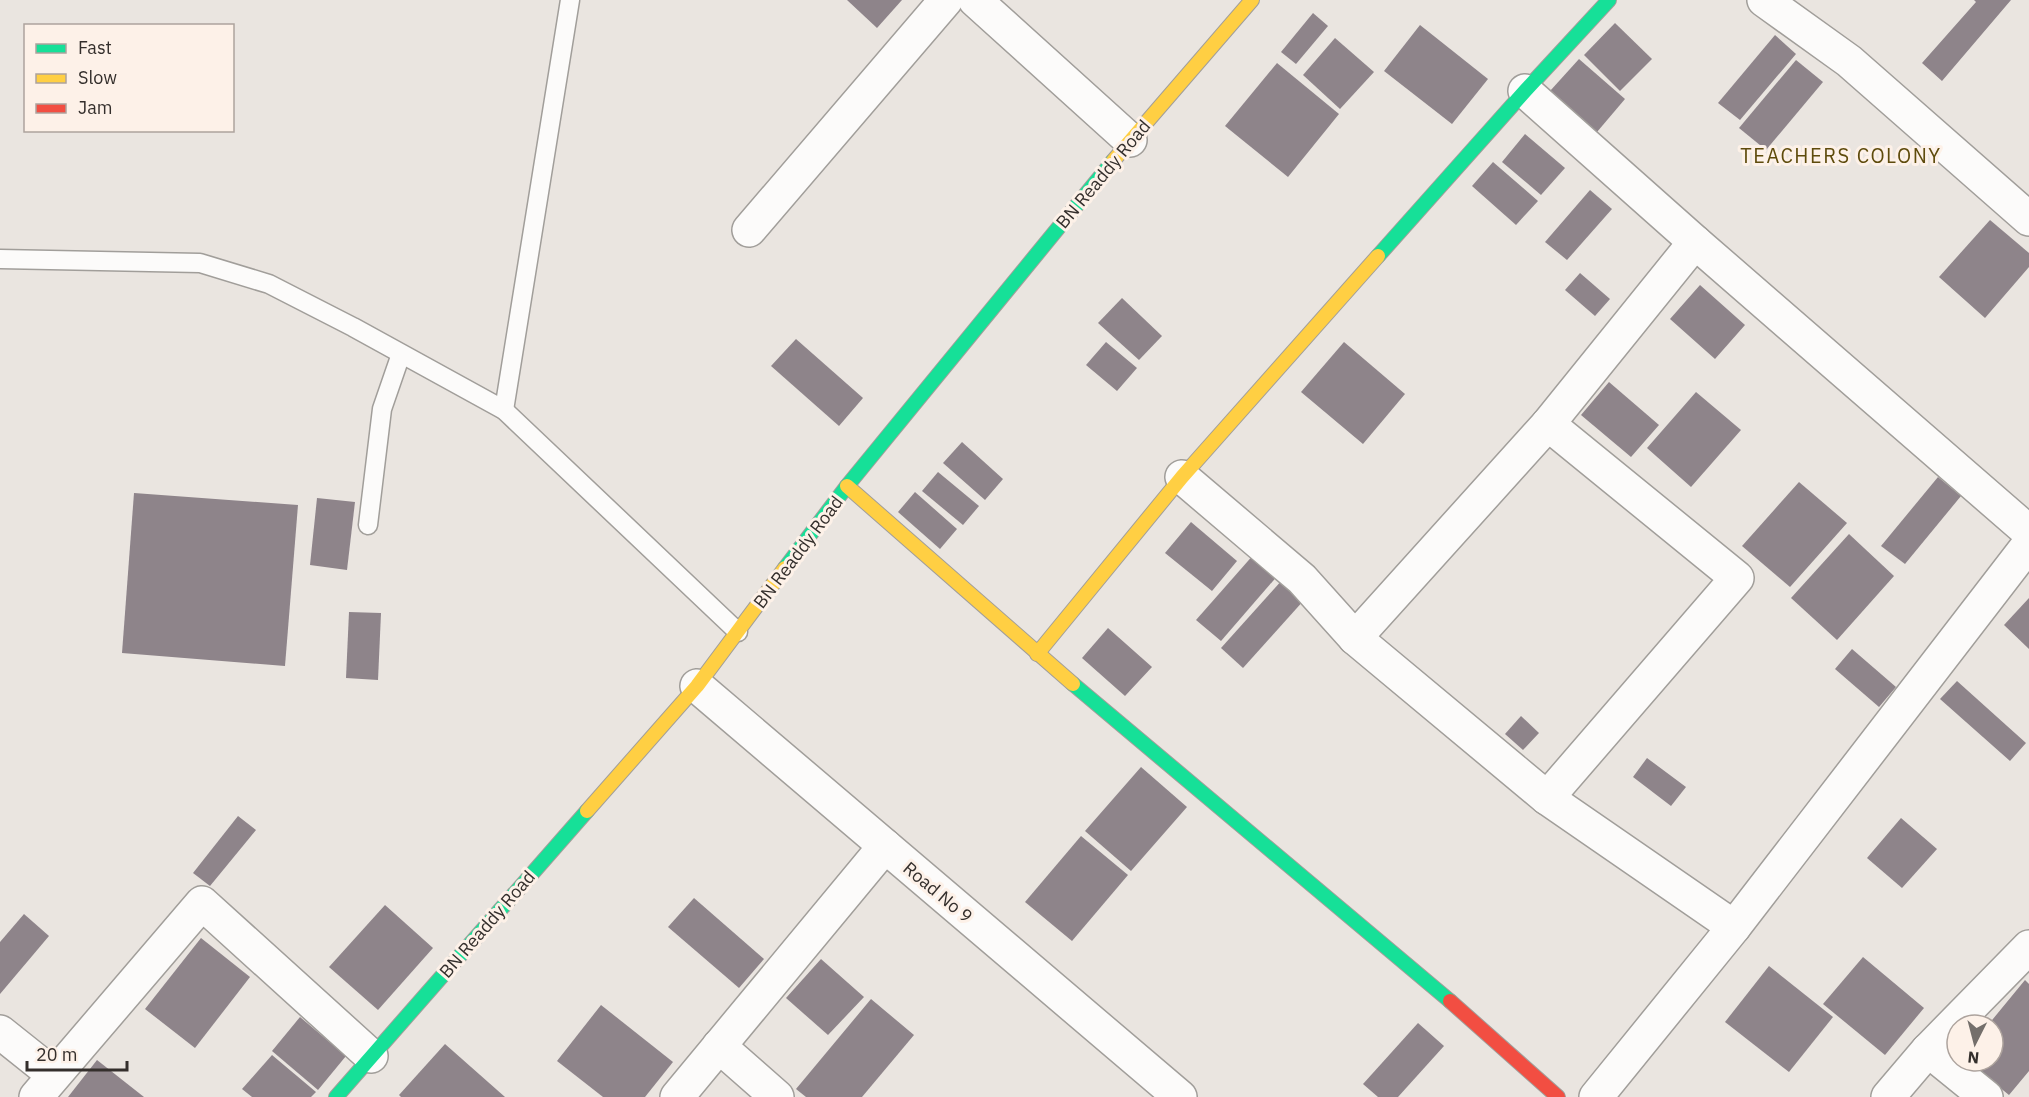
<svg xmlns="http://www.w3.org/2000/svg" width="2029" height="1097" font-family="'IBM Plex Sans',sans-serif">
  <rect width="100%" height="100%" fill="#eae5e0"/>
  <g fill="#8e848a">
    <path d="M847 0H902L877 28Z"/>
    <path d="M1974 0H2011L1942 81 1922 63 1976 2Z"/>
    <path d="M1313 13 1328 26 1296 64 1281 52Z"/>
    <path d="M1615 23 1652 59 1620 91 1584 55Z"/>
    <path d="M1420 25 1488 79 1452 124 1384 71Z"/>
    <path d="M1775 35 1796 54 1740 120 1718 103Z"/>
    <path d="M1335 38 1374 72 1340 109 1303 75Z"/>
    <path d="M1579 59 1625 99 1597 132 1550 91Z"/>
    <path d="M1796 60 1823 82 1766 150 1739 128Z"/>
    <path d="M1277 63 1339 114 1288 177 1225 126Z"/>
    <path d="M1525 134 1565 168 1541 195 1502 162Z"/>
    <path d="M1493 162 1538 201 1516 225 1472 186Z"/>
    <path d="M1590 190 1612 209 1567 260 1545 242Z"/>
    <path d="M1990 220 2029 253V267L1985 318 1939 277Z"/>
    <path d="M1580 273 1610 299 1595 316 1565 290Z"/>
    <path d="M1700 285 1745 325 1715 359 1670 319Z"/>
    <path d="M1122 298 1162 336 1139 360 1098 323Z"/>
    <path d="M796 339 863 398 839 426 771 366Z"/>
    <path d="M1106 342 1137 368 1117 391 1086 365Z"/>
    <path d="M1344 342 1405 394 1363 444 1301 392Z"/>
    <path d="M1609 382 1659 425 1631 457 1581 415Z"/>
    <path d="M1696 392 1741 430 1691 487 1647 448Z"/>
    <path d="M962 442 1003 479 985 500 943 463Z"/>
    <path d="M938 472 979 506 963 525 922 491Z"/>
    <path d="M1938 477 1961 496 1905 564 1881 546Z"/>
    <path d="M1799 482 1847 523 1790 587 1742 546Z"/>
    <path d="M915 492 957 529 940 549 898 512Z"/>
    <path d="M134 493 298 505 285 666 122 653Z"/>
    <path d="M317 498 355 502 347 570 310 565Z"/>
    <path d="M1191 522 1237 561 1212 591 1165 553Z"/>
    <path d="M1849 534 1894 576 1837 640 1791 598Z"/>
    <path d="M1255 553 1279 574 1221 641 1196 620Z"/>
    <path d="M1283 579 1305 599 1243 668 1221 648Z"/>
    <path d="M2029 598V649L2004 625Z"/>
    <path d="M349 612 381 613 378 680 346 678Z"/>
    <path d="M1108 628 1152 667 1125 696 1082 658Z"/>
    <path d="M1852 649 1896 687 1879 707 1835 669Z"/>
    <path d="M1957 681 2026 743 2010 761 1940 699Z"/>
    <path d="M1521 716 1539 733 1523 750 1505 734Z"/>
    <path d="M1647 758 1686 787 1671 806 1633 777Z"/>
    <path d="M1141 767 1187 807 1131 871 1085 831Z"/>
    <path d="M238 816 256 830 210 886 193 873Z"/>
    <path d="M1901 818 1937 849 1902 888 1867 858Z"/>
    <path d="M1081 836 1128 875 1072 941 1025 902Z"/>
    <path d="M694 898 764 959 739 988 668 927Z"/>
    <path d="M385 905 433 948 378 1010 329 967Z"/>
    <path d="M24 914 49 936 0 994V942Z"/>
    <path d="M201 938 250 977 195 1048 145 1009Z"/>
    <path d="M1863 957 1924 1008 1885 1055 1823 1004Z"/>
    <path d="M821 959 864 997 828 1035 786 998Z"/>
    <path d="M1769 966 1833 1017 1789 1072 1725 1022Z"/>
    <path d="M2025 980 2029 984V1071L2009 1095 1967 1061H1993V1025H1988Z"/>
    <path d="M871 999 914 1035 862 1097H806L796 1089Z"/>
    <path d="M601 1005 673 1062 645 1097H603L557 1061Z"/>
    <path d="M300 1017 346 1056 318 1090 272 1051Z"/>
    <path d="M1418 1023 1444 1046 1398 1097H1378L1363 1084Z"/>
    <path d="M445 1044 505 1097H401L399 1095Z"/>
    <path d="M272 1055 316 1092 311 1097H252L242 1089Z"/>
    <path d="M97 1060 144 1097H68Z"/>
  </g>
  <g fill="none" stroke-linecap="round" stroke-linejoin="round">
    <g stroke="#a19e9a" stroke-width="21">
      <g id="lane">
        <path d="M0 259 200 263 269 284 353 327 504 410 738 632"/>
        <path d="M504 410 570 0"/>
        <path d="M368 525 382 409 401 354"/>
      </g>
    </g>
    <g stroke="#a19e9a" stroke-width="36">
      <g id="street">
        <path d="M975 0 1130 140"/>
        <path d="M1764 0 1849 61 2029 219"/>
        <path d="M1525 91 1695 242 2029 532"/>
        <path d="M749 230 946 0"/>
        <path d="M1182 477 1302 579 1355 638 1547 798 1734 927"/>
        <path d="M1355 638 1548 424 1695 242"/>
        <path d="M697 686 1180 1097"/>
        <path d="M1547 798 1737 578 1548 424"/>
        <path d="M0 1032 54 1075"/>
        <path d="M719 1046 777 1097"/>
        <path d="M1928 1050 1986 1097"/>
        <path d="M36 1097 202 903 371 1056"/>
        <path d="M677 1097 885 846"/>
        <path d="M1596 1097 1734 927 2029 544"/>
        <path d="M1888 1097 1928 1050 2029 947"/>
      </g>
    </g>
    <g stroke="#a19e9a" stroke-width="16">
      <g id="fast">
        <path d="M1378 256 1525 91 1609 0"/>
        <path d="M785 568 847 486 1113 161"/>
        <path d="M1073 684 1450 1001"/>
        <path d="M336 1097 587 811"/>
      </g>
    </g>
    <g stroke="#a19e9a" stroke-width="16">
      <g id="slow">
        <path d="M1113 161 1252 0"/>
        <path d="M847 486 1073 684"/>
        <path d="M1037 654 1182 477 1378 256"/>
        <path d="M587 811 697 686 785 568"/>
      </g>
    </g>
    <g stroke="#a19e9a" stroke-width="16">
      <path id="jam" d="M1450 1001 1558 1097"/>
    </g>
    <use href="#lane" stroke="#fcfbfa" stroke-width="18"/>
    <use href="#street" stroke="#fcfbfa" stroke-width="33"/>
    <use href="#fast" stroke="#16e098" stroke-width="14"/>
    <use href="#slow" stroke="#ffcf43" stroke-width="14"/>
    <use href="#jam" stroke="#f24e42" stroke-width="14"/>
  </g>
  <g text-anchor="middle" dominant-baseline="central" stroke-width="6" stroke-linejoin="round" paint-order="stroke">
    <g font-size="18" fill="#342f2c" stroke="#fdf1e8">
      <text transform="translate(1103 174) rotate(-50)">BN Readdy Road</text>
      <text transform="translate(798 552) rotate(-53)">BN Readdy Road</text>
      <text transform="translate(938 892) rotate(40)">Road No 9</text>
      <text transform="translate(487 924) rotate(-49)">BN Readdy Road</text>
    </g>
    <g font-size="20" letter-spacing="1.5" fill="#5e4b0c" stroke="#fdf1e8">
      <text x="1841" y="155">TEACHERS COLONY</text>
    </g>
  </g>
  <rect x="24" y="24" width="210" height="108" fill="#fdf1e8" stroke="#ada39d" stroke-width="1.5"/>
  <rect x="36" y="44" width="30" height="9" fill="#16e098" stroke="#ada39d" stroke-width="1.5"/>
  <text x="78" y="54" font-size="18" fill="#342f2c">Fast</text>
  <rect x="36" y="74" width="30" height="9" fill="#ffcf43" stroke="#ada39d" stroke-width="1.5"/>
  <text x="78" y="84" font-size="18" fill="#342f2c">Slow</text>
  <rect x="36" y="104" width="30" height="9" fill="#f24e42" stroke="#ada39d" stroke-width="1.5"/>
  <text x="78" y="114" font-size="18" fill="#342f2c">Jam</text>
  <g transform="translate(1975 1043) rotate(186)"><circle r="28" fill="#fdf1e8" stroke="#ada39d" stroke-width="1.5"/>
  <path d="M0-4.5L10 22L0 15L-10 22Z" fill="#746f6b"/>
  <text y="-9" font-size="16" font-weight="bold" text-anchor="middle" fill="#342f2c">N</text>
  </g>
  <path d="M27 1061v9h100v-9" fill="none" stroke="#342f2c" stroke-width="3"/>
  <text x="36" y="1061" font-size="18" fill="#342f2c" stroke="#fdf1e8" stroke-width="4.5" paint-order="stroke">20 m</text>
</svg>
